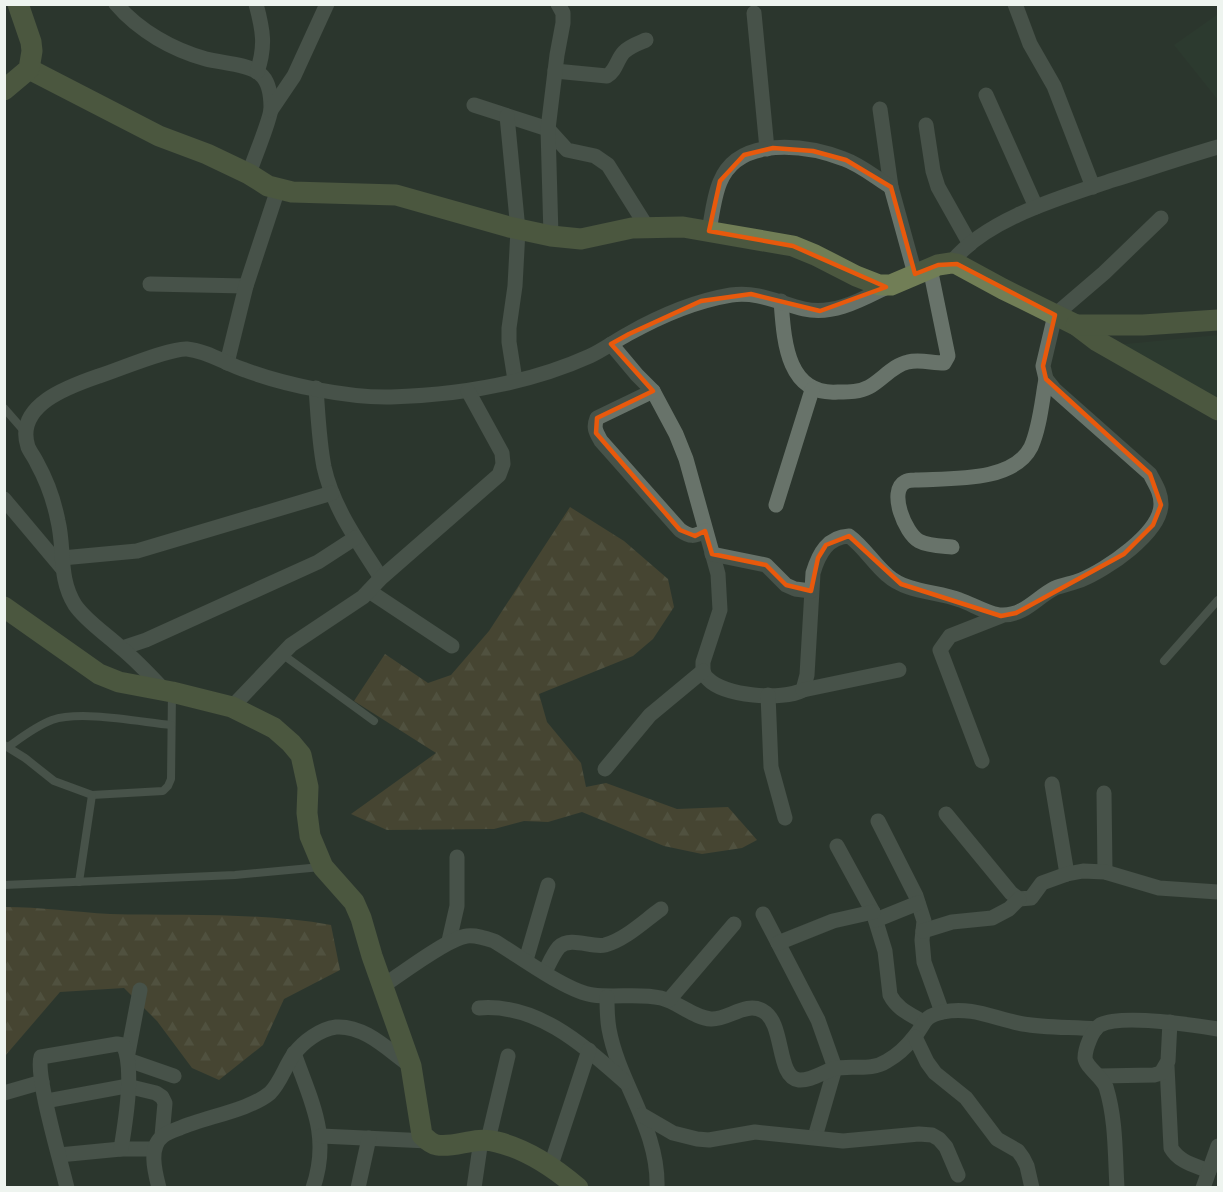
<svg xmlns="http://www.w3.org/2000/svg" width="1223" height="1192" font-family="Raleway,sans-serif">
  <defs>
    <pattern id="forest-firs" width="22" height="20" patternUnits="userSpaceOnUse" patternTransform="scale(1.5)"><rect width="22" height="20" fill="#665838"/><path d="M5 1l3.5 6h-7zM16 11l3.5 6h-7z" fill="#7c7155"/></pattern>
  </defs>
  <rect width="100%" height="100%" fill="#2c362e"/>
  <g fill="#2e3e31">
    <path d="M1218 14V100L1174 45Z"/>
    <path d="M1218 335V404L1115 345Z"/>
  </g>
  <g fill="url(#forest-firs)">
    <path d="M570 507 624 541 668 579 674 607 653 639 633 656 539 694 547 722 581 763 586 787 606 783 677 809 728 807 757 840 742 848 702 854 664 846 582 812 548 822 524 821 494 829 387 830 351 814 436 753 354 701 385 654 428 683 451 675 489 631Z"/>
    <path d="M5 907C40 907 75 912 110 914 184 916 258 912 331 925L340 970 284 999 263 1045 219 1080 192 1068 157 1021 124 988 60 992 5 1056Z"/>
  </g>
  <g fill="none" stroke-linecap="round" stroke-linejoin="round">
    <g stroke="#68736a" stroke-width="8">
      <path d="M4 408 25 432"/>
      <path d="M282 654 374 721"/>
      <path d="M1164 661 1218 600"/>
      <path d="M4 745 25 758 54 781 92 795 163 791 168 786 171 779 172 692"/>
      <path d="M8 747C22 737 36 726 52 720 81 710 140 722 171 725"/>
      <path d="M79 882 92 795"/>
      <path d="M4 885 235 875 321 867"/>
    </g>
    <g stroke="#68736a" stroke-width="15">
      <path d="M116 4C139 31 173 50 206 59 221 63 249 64 260 74 269 81 271 96 271 108 271 119 253 160 249 174"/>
      <path d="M256 4C263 30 266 46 257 72"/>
      <path d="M1015 4 1030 44 1054 86 1093 187"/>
      <path d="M754 13 767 149"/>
      <path d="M555 71 607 76C616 71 617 59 624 52 630 46 639 43 646 40"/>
      <path d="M986 95 1036 207"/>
      <path d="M474 105 548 129 567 150 595 156 608 165 647 227"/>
      <path d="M880 109 891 187 915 274"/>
      <path d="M271 110 294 76 327 4"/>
      <path d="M507 116 518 230 515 286 509 328V342L515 380"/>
      <path d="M926 125 933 171 938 187 970 244"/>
      <path d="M709 231C712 215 714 196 720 182 739 135 807 145 844 159 861 165 876 178 891 187"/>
      <path d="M551 236 548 129 557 55 563 23V13L558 4"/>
      <path d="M951 263C985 219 1062 197 1113 180 1148 169 1183 157 1218 147"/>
      <path d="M150 284 246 286"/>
      <path d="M781 301C784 339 786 396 838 392 849 392 860 392 869 387 882 380 893 365 908 362 919 359 932 363 944 363L948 356 930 268"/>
      <path d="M611 344 637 375 653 391 676 434 686 459 718 574 720 610 703 662C703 668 702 674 708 679 724 696 782 701 803 690L807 675 813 573C819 553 828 537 849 536 864 547 873 563 887 575 907 593 936 591 960 600 972 604 992 616 1003 615 1025 615 1037 597 1055 588 1063 585 1073 583 1081 580 1106 570 1161 533 1161 504 1161 492 1155 484 1150 474L1054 389 1046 379 1043 366 1055 315 1104 273 1161 218"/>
      <path d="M227 363 246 286 278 189"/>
      <path d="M316 388C318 415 319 441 324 467 333 508 359 543 381 578"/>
      <path d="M653 391 597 418C593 428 596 432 601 441L680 530C690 537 694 537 705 531"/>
      <path d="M4 499 62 568"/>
      <path d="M776 505 812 390"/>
      <path d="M952 547C941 546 928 546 919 541 905 533 888 491 905 482 908 480 912 480 915 480 949 478 1013 483 1031 447 1040 427 1042 400 1046 379"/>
      <path d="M712 554 766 565 786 585 795 589 811 591"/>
      <path d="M62 558 137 551 332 493"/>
      <path d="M369 591 452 646"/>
      <path d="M122 648 146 640 318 562 355 538"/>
      <path d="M164 690C150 675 136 660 120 647 106 634 86 621 75 605 58 578 65 550 58 521 54 501 47 481 37 463 35 458 30 452 28 447 14 405 70 386 99 376 118 370 169 348 187 349 208 351 226 364 245 370 285 385 348 398 391 397 458 395 528 384 590 356 603 350 615 341 628 334 660 316 695 301 731 295 758 291 779 303 804 309 835 316 864 298 891 285"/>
      <path d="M803 690 899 670"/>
      <path d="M768 695 771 767 785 818"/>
      <path d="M232 707 291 645 363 597 381 578 499 475 503 464 502 453 468 391"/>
      <path d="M982 761 940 650 950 636 1001 616"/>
      <path d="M605 769 650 715 703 671"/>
      <path d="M1052 784 1067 874"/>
      <path d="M1104 793 1105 872"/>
      <path d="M946 814 1011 893 1019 899 1031 898 1042 883 1067 874 1083 871 1105 872 1159 888 1218 892"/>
      <path d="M878 821 916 896 924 921 922 940 924 962 942 1012"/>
      <path d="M837 846 873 912 885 951 890 995C897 1009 910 1014 923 1022"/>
      <path d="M763 914 818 1020 835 1068 815 1137"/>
      <path d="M876 920 918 903"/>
      <path d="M923 931 952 922 992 918 1009 909 1019 899"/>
      <path d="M449 941 457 906V857"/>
      <path d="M778 943 833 921 873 912"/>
      <path d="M526 960 548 885"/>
      <path d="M545 972C549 964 553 954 559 947 571 936 591 948 605 945 626 939 644 921 661 909"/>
      <path d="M383 986C401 974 448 938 467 936 476 935 485 938 494 941 518 955 567 992 593 995 615 998 639 993 661 998 678 1002 694 1018 711 1019 728 1020 746 1001 763 1011 785 1023 776 1077 799 1080 810 1081 823 1072 833 1069 851 1064 870 1072 887 1061 896 1056 907 1046 914 1037 926 1024 921 1017 943 1012 972 1006 995 1019 1023 1024 1046 1028 1072 1027 1096 1029"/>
      <path d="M607 997C607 1007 607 1018 609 1029 619 1084 659 1129 657 1188"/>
      <path d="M669 1000 734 924"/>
      <path d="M479 1008C538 1003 584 1046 625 1082"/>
      <path d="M915 1037 927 1062 935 1073 966 1098 997 1139 1018 1151 1023 1158 1027 1166 1032 1188"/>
      <path d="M128 1053 140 990"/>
      <path d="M294 1053C311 1102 331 1135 313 1188"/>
      <path d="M128 1060 174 1076"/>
      <path d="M1167 1066 1171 1148C1179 1162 1194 1165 1209 1171"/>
      <path d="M1100 1076 1154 1075 1161 1073 1168 1061 1170 1022"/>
      <path d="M4 1093 42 1082"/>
      <path d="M46 1101 127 1086 156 1093 162 1097 165 1103 162 1136"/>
      <path d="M642 1115 673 1133 697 1139 709 1140 755 1132 843 1141 919 1134 932 1135 939 1139 946 1147 958 1175"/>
      <path d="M321 1136 428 1141"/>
      <path d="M488 1140 508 1056"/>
      <path d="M59 1155 121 1149H154"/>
      <path d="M550 1168 589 1050"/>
      <path d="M67 1188C61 1162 35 1076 41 1057L117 1044 123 1045C135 1067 125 1124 121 1149"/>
      <path d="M159 1188C155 1172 148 1147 163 1136 168 1132 175 1130 180 1128 205 1117 250 1110 270 1093 281 1082 285 1066 294 1054 303 1042 320 1029 336 1027 365 1025 389 1051 411 1066"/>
      <path d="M358 1188 369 1138"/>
      <path d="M474 1188 481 1140"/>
      <path d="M1117 1188C1115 1154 1116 1119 1106 1087 1102 1077 1086 1067 1085 1058 1085 1049 1092 1030 1100 1025 1122 1014 1193 1025 1218 1029"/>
      <path d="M1203 1188 1218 1146"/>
    </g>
    <g stroke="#717e56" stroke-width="21">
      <path d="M29 69 159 136 207 154 249 174 268 186 292 192 396 195 509 227 551 236 581 239 632 228 683 227 793 246 815 255 856 276 879 285H891L938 265 951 263 957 264 1003 289 1076 325 1097 341 1218 410"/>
      <path d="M4 90 29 69 32 51 31 42 18 4"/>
      <path d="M1076 325H1143L1218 320"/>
      <path d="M4 607 99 674 119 682 172 692 232 707 274 728 291 743 301 755 308 787 307 813 310 836 323 867 354 902 361 918 372 956 411 1066 422 1135C426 1139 431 1144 437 1145 457 1148 474 1136 497 1142 526 1149 556 1169 578 1188"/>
    </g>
  </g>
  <path d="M0 0H1223V1192H0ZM773 148 813 151 846 160 891 187 915 274 938 265 957 264 1055 315 1043 366 1046 379 1150 474 1161 505 1153 525 1124 554 1016 613 1001 616 901 584 849 536 826 545 818 558 811 591 786 585 766 565 712 554 705 531 695 536 680 530 596 433 597 418 653 391 611 344 629 334 701 301 751 294 820 311 886 287 793 246 709 231 720 181 744 155Z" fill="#2c362e" fill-opacity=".55" fill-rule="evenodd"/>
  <path fill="none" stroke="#e8590c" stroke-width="4.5" stroke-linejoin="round" d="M773 148 813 151 846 160 891 187 915 274 938 265 957 264 1055 315 1043 366 1046 379 1150 474 1161 505 1153 525 1124 554 1016 613 1001 616 901 584 849 536 826 545 818 558 811 591 786 585 766 565 712 554 705 531 695 536 680 530 596 433 597 418 653 391 611 344 629 334 701 301 751 294 820 311 886 287 793 246 709 231 720 181 744 155Z"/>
  <rect width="1223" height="1192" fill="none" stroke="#eef4ef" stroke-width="12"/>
</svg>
